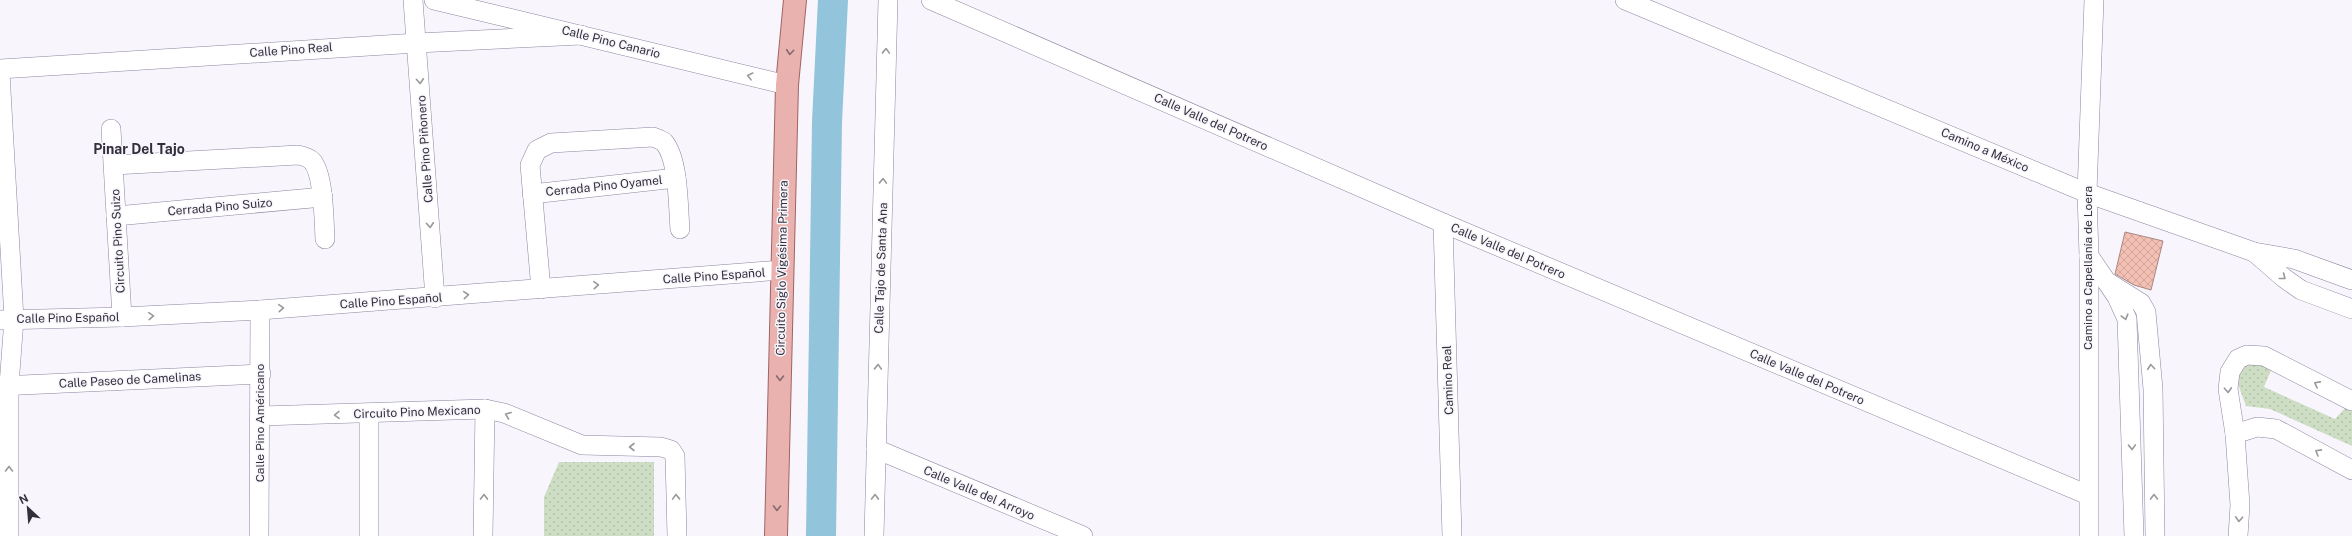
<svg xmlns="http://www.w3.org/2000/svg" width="2352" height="536" font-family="'Public Sans',sans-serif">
  <defs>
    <pattern id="grass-dots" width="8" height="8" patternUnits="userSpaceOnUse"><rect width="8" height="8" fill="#cddec5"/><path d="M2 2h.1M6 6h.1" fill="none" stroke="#b0bfaa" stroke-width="1.8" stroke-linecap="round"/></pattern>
    <pattern id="building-cross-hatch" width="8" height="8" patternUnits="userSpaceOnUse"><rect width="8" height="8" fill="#f4c0b4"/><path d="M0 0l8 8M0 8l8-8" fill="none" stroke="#d2a59c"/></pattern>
  </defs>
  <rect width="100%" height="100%" fill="#f8f6fc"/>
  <g fill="url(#grass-dots)">
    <path d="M2239 360 2272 368 2264 387 2335 419 2345 408 2352 410V446L2270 409 2246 406 2236 379Z"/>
    <path d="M559 462H654V536H544V497Z"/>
  </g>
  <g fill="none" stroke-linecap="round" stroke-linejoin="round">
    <path stroke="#92c4dc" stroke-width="30" d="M821 536 827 122 833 0"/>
  </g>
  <path fill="url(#building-cross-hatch)" stroke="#a98881" d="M2125 232 2163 241 2151 290 2134 285 2115 274Z"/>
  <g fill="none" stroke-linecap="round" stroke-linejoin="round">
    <g stroke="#8d84a0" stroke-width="20">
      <g id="minor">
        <path d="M413 0 435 298"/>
        <path d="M434 0 787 85"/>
        <path d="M931 0 1443 223 2088 495"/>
        <path d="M1625 0 2087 193 2254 252 2294 259 2352 280"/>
        <path d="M0 69 417 43 581 35"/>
        <path d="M0 73 14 319 9 385V536"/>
        <path d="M111 129 122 317"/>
        <path d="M114 165 298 155C303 156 308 157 312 161 324 174 324 221 325 239"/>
        <path d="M532 194 676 178"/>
        <path d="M116 216 323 197"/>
        <path d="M1443 223 1452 536"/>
        <path d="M2254 252 2284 278 2301 290 2352 309"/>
        <path d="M2089 256 2117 297 2127 319 2134 536"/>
        <path d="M2109 283 2141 303 2146 312 2153 389 2155 536"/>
        <path d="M541 289 530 165 537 150 551 143 653 137C656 138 661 140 664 142 679 160 678 206 680 229"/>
        <path d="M0 320 122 317 260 310 782 270"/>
        <path d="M0 386 261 374"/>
        <path d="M261 416 485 409 504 413 582 445 661 447 671 450 675 456 677 536"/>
        <path d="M2235 434 2257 427 2276 429 2352 470"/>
        <path d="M876 449 1083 536"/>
        <path d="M259 536 260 310"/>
        <path d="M369 536V414"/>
        <path d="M483 536 485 409"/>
        <path d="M874 536 888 0"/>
        <path d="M2089 536V256L2087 193 2094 0"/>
        <path d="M2238 536 2240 505 2235 434 2228 389 2230 372 2238 359 2247 355 2264 356 2352 401"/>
      </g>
    </g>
    <g stroke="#a06363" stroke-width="24">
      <path id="major" d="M776 536 787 85 795 0"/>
    </g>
    <use href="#minor" stroke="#fff" stroke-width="19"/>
    <use href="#major" stroke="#e9b2af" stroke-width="22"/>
  </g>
  <defs><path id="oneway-chevron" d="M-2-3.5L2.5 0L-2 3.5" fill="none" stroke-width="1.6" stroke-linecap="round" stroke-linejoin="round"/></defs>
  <g stroke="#99989d">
    <use href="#oneway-chevron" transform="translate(886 51) rotate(-88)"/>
    <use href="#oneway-chevron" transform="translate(750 76) rotate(-166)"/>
    <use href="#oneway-chevron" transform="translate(420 81) rotate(86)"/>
    <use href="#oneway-chevron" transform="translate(883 181) rotate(-88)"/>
    <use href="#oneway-chevron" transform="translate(430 225) rotate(86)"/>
    <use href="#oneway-chevron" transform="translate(2283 277) rotate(38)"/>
    <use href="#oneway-chevron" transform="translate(596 285) rotate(-4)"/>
    <use href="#oneway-chevron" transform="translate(466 295) rotate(-5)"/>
    <use href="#oneway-chevron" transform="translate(281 308) rotate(-4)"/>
    <use href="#oneway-chevron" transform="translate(151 316) rotate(-3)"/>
    <use href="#oneway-chevron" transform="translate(2125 317) rotate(75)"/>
    <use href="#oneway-chevron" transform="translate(878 367) rotate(-88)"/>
    <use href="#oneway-chevron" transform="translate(2151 367) rotate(-95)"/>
    <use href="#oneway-chevron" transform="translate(2317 384) rotate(-152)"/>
    <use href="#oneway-chevron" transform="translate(2228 390) rotate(87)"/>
    <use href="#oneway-chevron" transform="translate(337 415) rotate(179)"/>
    <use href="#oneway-chevron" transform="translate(508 415) rotate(-158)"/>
    <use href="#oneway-chevron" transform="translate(632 447) rotate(180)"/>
    <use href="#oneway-chevron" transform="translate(2132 447) rotate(88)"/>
    <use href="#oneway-chevron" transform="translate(2318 452) rotate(-151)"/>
    <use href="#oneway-chevron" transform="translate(9 469) rotate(-90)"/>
    <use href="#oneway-chevron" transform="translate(484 497) rotate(-89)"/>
    <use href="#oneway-chevron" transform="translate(676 497) rotate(-92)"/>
    <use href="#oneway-chevron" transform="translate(875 497) rotate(-89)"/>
    <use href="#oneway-chevron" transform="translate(2154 497) rotate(-91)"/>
    <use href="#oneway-chevron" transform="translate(2239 519) rotate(93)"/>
  </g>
  <g stroke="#856a6f">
    <use href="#oneway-chevron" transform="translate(790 52) rotate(95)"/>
    <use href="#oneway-chevron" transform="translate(780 378) rotate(91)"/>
    <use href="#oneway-chevron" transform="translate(777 508) rotate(91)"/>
  </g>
  <g text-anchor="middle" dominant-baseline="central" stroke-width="3" stroke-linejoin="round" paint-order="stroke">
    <g font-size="12" fill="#33303b" stroke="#f8f6fc">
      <text transform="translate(611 42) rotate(14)">Calle Pino Canario</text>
      <text transform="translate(291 50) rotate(-4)">Calle Pino Real</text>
      <text transform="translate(1211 122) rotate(24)">Calle Valle del Potrero</text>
      <text transform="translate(425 149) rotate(-94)">Calle Pino Piñonero</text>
      <text transform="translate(1985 150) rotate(23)">Camino a México</text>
      <text transform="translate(604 186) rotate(-6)">Cerrada Pino Oyamel</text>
      <text transform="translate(220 207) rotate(-5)">Cerrada Pino Suizo</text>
      <text transform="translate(118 241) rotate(-93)">Circuito Pino Suizo</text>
      <text transform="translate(1508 251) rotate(23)">Calle Valle del Potrero</text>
      <text transform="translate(782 268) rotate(-89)">Circuito Siglo Vigésima Primera</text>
      <text transform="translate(881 268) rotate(-88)">Calle Tajo de Santa Ana</text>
      <text transform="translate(2088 268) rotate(-90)">Camino a Capellanía de Loera</text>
      <text transform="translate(714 276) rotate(-4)">Calle Pino Español</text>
      <text transform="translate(391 301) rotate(-4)">Calle Pino Español</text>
      <text transform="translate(68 318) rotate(-1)">Calle Pino Español</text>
      <text transform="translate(1807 377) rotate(23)">Calle Valle del Potrero</text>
      <text transform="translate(130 380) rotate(-3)">Calle Paseo de Camelinas</text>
      <text transform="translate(1448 380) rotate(-92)">Camino Real</text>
      <text transform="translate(417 412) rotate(-2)">Circuito Pino Mexicano</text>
      <text transform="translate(260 423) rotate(-90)">Calle Pino Américano</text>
      <text transform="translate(979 493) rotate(23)">Calle Valle del Arroyo</text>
    </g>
    <g font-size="14" font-weight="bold" fill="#33303b" stroke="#f8f6fc">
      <text x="139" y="149">Pinar Del Tajo</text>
    </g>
  </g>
  <g transform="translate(28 508) rotate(334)" stroke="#f8f6fc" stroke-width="3" paint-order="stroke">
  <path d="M0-3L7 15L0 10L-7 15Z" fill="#33303b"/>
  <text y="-6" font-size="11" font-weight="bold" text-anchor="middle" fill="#33303b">N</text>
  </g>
</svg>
